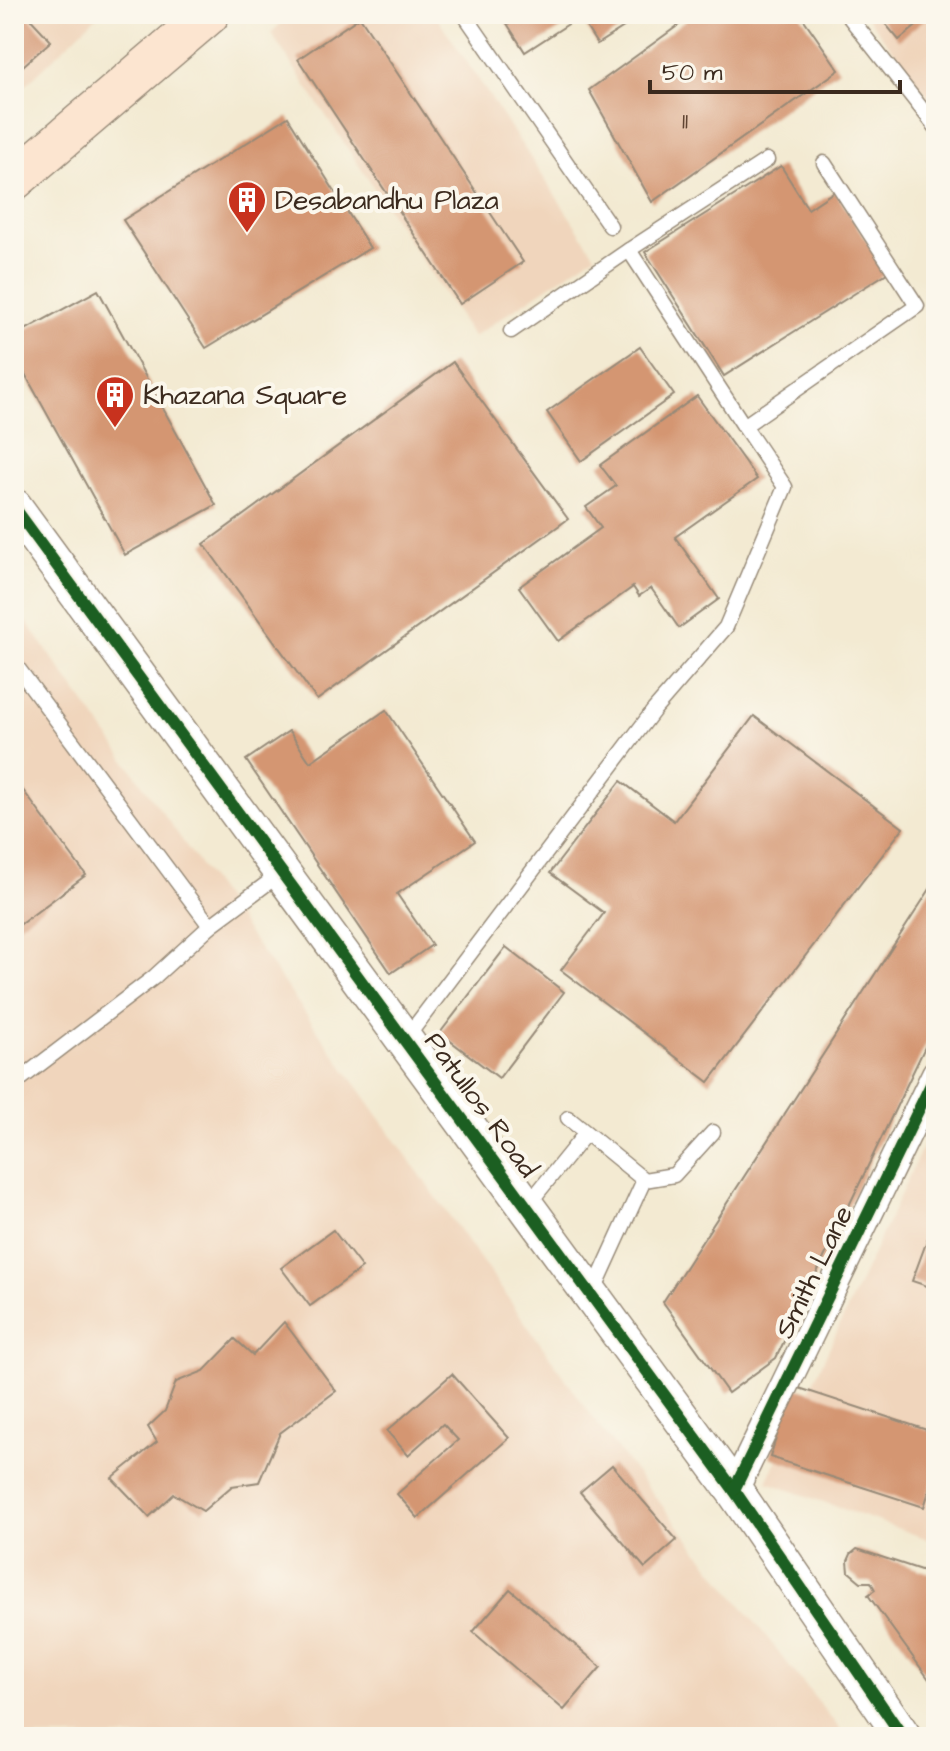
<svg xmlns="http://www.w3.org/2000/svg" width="950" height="1751" font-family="'Architects Daughter',sans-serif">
  <rect width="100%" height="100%" fill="#fbf7ec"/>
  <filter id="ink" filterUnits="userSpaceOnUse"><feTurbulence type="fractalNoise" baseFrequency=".0125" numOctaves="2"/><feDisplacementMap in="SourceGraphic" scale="16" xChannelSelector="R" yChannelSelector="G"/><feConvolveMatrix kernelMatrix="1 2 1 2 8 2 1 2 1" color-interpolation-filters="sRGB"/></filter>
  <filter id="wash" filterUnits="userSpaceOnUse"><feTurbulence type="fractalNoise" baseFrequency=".006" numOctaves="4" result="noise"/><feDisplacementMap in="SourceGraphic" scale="32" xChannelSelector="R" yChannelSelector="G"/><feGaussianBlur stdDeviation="1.8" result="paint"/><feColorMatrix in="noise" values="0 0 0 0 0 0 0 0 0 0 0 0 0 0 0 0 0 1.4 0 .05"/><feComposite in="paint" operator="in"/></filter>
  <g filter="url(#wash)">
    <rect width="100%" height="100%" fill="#f3ead2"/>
    <g fill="#f0d5bc">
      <path d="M14 14H99L14 96Z"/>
      <path d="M291 14H435L595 255 473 337 271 33Z"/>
      <path d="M865 14H936V106Z"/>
      <path d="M14 604 599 1426 846 1737H14Z"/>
      <path d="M936 1118V1542L767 1482Z"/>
    </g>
    <g id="blocks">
      <g fill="#d49672">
        <path d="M14 14H26L51 41 14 74Z"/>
        <path d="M501 14H573L576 19 525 52Z"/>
        <path d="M578 14H644L597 44Z"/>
        <path d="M694 14H800L839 70 652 202 589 90Z"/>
        <path d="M877 14H931L899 40Z"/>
        <path d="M360 17 523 262 460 304 298 59Z"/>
        <path d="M288 117 370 248 206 348 123 220Z"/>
        <path d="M781 166 808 209 835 191 887 273 724 376 645 252Z"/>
        <path d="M98 290 216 505 125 555 14 354V336Z"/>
        <path d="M640 347 674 395 581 461 547 412Z"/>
        <path d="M453 362 568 519 317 700 204 544Z"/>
        <path d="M697 396 757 479 675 537 719 599 679 628 651 588 639 596 633 587 558 641 519 587 601 528 586 507 616 486 600 465Z"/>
        <path d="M386 710 475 841 397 894 432 945 391 973 246 760 289 731 310 762Z"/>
        <path d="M754 716 903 828 709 1082 561 970 604 913 550 873 621 781 674 821Z"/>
        <path d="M14 778 86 875 14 929Z"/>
        <path d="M930 889 936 892V1024L776 1358 728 1393 663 1302Z"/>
        <path d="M506 947 564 992 499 1078 440 1033Z"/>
        <path d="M936 1216V1289L912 1281Z"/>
        <path d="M333 1230 362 1268 310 1306 281 1268Z"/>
        <path d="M284 1322 336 1391 280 1433 259 1482 232 1486 203 1511 174 1494 149 1517 112 1478 157 1442 148 1427 165 1411 176 1382 204 1371 235 1339 253 1355Z"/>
        <path d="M452 1374 509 1438 418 1518 397 1494 458 1440 443 1424 408 1455 387 1431Z"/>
        <path d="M793 1386 936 1433V1470L924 1507 770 1457Z"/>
        <path d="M612 1465 677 1540 645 1568 580 1492Z"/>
        <path d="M857 1549 936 1575V1689L868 1595 875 1590 871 1582H861L849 1572 848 1561 851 1554Z"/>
        <path d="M510 1589 601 1667 564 1710 473 1632Z"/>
      </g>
    </g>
  </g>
  <g filter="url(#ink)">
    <use href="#blocks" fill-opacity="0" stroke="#978a78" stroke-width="2"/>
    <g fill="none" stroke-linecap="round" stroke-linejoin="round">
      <g stroke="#978a78" stroke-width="17">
        <g id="service">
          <path d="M464 14 610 226"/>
          <path d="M847 14 936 127"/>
          <path d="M511 331 629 250"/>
          <path d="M744 426 629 250 767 160"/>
          <path d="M14 663 210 926"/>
          <path d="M404 1041 654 710 726 627 785 487 744 426 917 306 824 163"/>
          <path d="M14 1084 153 978 210 926 281 873"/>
          <path d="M568 1118 644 1180 674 1175 713 1132"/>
          <path d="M526 1207 586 1133"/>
          <path d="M593 1292 644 1180"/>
        </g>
      </g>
      <g stroke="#978a78" stroke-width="31">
        <path id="minor" d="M734 1490 936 1074"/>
      </g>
      <g stroke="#978a78" stroke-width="39">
        <path id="tertiary" d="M14 507 734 1490 903 1737"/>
      </g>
      <g stroke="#978a78" stroke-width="43">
        <path id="secondary" d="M14 180 209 14"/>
      </g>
      <use href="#service" stroke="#fff" stroke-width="14"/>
      <use href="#minor" stroke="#fff" stroke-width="28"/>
      <use href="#tertiary" stroke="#fff" stroke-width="36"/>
      <use href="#secondary" stroke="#fce5d0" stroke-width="40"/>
      <g stroke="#fbf7ec" stroke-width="17">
        <g id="cycleway">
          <path d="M14 507 734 1490 903 1737"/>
          <path d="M734 1490 936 1074"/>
        </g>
      </g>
      <use href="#cycleway" stroke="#1b5e20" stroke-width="12"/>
    </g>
  </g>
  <defs>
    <g id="building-pin" transform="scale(2)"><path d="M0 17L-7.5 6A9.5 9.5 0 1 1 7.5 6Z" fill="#c8321e" stroke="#fbf7ec"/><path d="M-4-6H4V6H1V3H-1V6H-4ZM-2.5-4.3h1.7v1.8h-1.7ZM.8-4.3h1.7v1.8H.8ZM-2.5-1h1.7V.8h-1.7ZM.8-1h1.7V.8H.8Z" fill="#fff"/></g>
  </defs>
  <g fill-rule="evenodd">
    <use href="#building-pin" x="247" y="200"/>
    <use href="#building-pin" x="115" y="395"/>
  </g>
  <g text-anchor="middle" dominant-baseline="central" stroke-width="8" stroke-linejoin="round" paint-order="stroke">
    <g font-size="24" fill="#614533">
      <text x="685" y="122">11</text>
    </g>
    <g font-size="28" fill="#3b2a1e" stroke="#fbf7ec" text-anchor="start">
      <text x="275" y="200">Desabandhu Plaza</text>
      <text x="143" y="395">Khazana Square</text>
    </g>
    <g font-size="28" fill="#3b2a1e" stroke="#fbf7ec">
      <text transform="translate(481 1105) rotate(54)">Patullos Road</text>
      <text transform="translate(814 1272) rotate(-64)">Smith Lane</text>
    </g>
  </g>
  <rect width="950" height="1751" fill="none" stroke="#fbf7ec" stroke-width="48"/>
  <path d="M650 80v12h250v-12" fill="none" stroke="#3b2a1e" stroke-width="4"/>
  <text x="662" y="80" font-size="24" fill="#3b2a1e" stroke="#fbf7ec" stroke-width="6" paint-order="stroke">50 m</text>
</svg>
